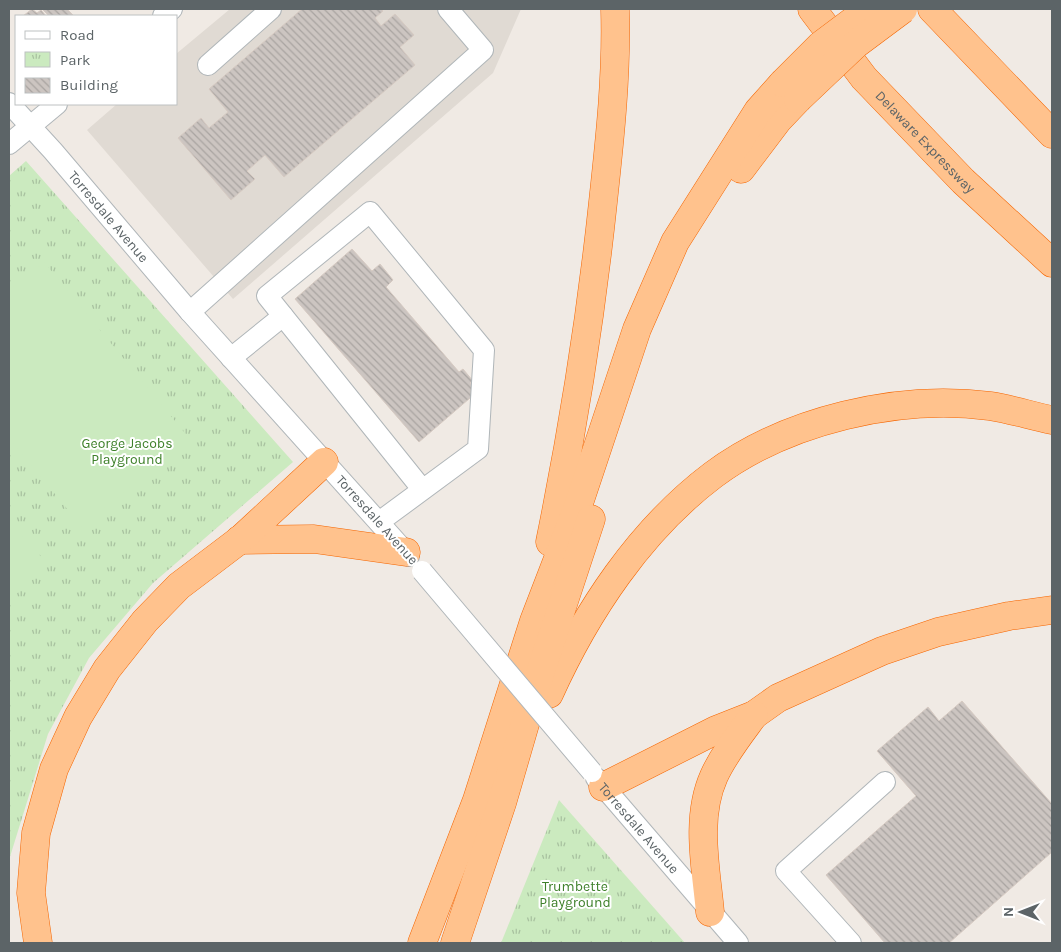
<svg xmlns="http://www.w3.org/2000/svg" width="1061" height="952" font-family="Karla,sans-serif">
  <defs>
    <pattern id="park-tufts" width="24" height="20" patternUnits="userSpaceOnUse" patternTransform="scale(1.25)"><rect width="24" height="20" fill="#cbeabf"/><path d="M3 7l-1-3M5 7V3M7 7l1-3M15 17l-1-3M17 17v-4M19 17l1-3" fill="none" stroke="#a8c19f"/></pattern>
    <pattern id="building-back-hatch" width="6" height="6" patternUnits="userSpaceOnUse" patternTransform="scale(1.25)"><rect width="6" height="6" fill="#ccc5c1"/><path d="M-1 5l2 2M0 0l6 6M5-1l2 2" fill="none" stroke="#a9a4a1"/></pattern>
  </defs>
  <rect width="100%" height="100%" fill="#f0eae4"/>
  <path fill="#e0dad3" d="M230 9H521L493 73 233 299 87 130 117 104H176V54Z"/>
  <g fill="url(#park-tufts)">
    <path d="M26 161 293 462 153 583 89 658 48 734 9 860V176Z"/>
    <path d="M559 800 685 943H501Z"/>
  </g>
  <g fill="#cbeabf">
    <path d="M44 262 189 438 82 527 9 438V291Z"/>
    <path d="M9 522 48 564 9 601Z"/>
  </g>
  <g fill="url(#building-back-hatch)" stroke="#d6cac2">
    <path d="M32 9 37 13 41 10 46 16H23Z"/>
    <path d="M45 9H67L74 16H49L43 10Z"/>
    <path d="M302 9H381L383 11 375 18 381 26 395 14 414 35 400 47 415 65 284 177 265 155 247 171 255 179 231 200 178 138 201 118 209 128 228 112 209 89Z"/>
    <path d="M352 249 372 271 380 264 393 280 386 287 459 372 463 369 473 381 470 383 477 392 419 442 295 299Z"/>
    <path d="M962 701 1052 804V852L949 943H885L826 875 916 796 877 751 928 707 939 721Z"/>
  </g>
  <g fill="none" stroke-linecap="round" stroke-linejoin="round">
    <g stroke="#b0b6b9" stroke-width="22">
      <g id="minor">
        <path d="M163 16 172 9"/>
        <path d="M208 65 271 9"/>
        <path id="s1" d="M9 103 53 151 190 312 409 556"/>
        <path d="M9 144 57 104"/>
        <path d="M190 312 483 50 448 9"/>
        <path d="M231 358 283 316"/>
        <path d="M379 522 478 449 484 350 370 212 267 296 422 489"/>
        <path id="s2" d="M596 778 738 943"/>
        <path d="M851 943 786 871 885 782"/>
      </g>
    </g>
    <g stroke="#f56500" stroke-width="29">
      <g id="highway">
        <path id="s3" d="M812 9 864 78 963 181 1052 263"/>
        <path d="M932 9 1052 134"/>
        <path d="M741 169 778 120 798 99"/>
        <path d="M239 540 314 539 406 552"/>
        <path d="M550 542C573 429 591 316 603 202 610 138 617 73 615 9"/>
        <path d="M549 694C586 612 640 530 713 475 787 420 898 394 990 406 1010 409 1032 416 1052 420"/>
        <path d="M603 787 716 730 754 715 778 698 882 651 938 632 1009 616 1052 610"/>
        <path d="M710 912C706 868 695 818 714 776 724 754 740 734 754 715"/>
        <path d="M38 943 31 893 36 833 54 769 78 717 107 669 145 621 179 586 241 539 324 462"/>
        <path d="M422 943 477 800 534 621 576 512 637 329 675 242 758 111 783 83"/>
        <path d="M455 943 502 803 536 686 591 519"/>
      </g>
    </g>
    <use href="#minor" stroke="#fff" stroke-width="20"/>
    <use href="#highway" stroke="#ffc28d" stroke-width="28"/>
    <g stroke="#b0b6b9" stroke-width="22" stroke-linecap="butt">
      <path id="minor-bridge" d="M422 571 592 772"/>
    </g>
    <g stroke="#f56500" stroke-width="29" stroke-linecap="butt">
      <g id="highway-bridge">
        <path d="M783 83 821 45 869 9"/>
        <path d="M798 99 856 44 903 9"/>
      </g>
    </g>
    <use href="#minor-bridge" stroke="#fff" stroke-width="20"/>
    <use href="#highway-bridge" stroke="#ffc28d" stroke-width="28"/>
  </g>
  <g text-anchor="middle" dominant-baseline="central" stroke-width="4" stroke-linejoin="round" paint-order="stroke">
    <g font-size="14" fill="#5c6467" stroke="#fff">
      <text stroke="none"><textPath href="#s3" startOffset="175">Delaware Expressway</textPath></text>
      <text stroke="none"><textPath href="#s1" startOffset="151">Torresdale Avenue</textPath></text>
      <text transform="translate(377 520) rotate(48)">Torresdale Avenue</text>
      <text stroke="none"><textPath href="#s2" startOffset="66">Torresdale Avenue</textPath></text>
    </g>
    <g font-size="14" fill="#3e802a" stroke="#fff">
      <text x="127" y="443">George Jacobs<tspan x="127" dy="16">Playground</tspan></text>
      <text x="575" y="886">Trumbette<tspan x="575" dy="16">Playground</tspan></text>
    </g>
  </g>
  <rect width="1061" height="952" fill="none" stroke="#5c6467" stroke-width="20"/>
  <rect x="15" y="15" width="162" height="90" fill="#ffffff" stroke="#bec1c2"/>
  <rect x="25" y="31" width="25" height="8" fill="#ffffff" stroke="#bec1c2"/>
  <text x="60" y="40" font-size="15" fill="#5c6467">Road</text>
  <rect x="25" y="52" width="25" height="15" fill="url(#park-tufts)" stroke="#bec1c2"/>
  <text x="60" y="65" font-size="15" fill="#5c6467">Park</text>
  <rect x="25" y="78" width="25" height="15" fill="url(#building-back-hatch)" stroke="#bec1c2"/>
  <text x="60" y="90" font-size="15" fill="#5c6467">Building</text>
  <g transform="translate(1021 912) rotate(270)" stroke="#ffffff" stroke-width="4" paint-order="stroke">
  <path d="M0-4L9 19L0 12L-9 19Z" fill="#5c6467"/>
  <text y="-8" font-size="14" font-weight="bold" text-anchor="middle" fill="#5c6467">N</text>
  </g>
</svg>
